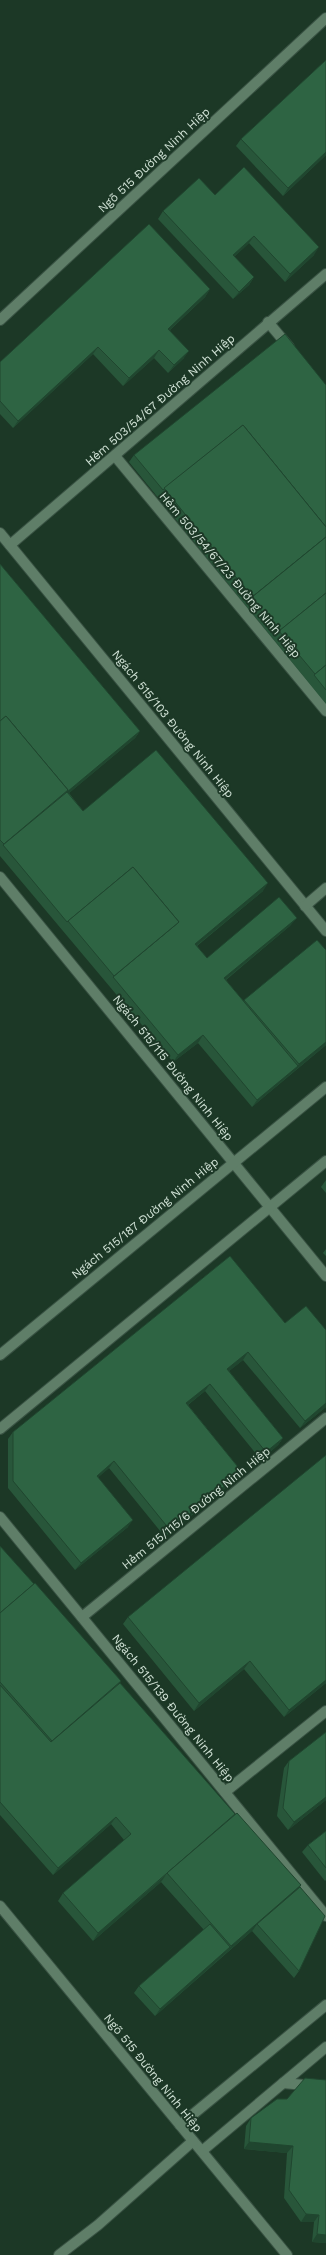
<svg xmlns="http://www.w3.org/2000/svg" width="326" height="2255" font-family="'Work Sans',sans-serif">
  <rect width="100%" height="100%" fill="#1c3826"/>
  <g fill="none" stroke-linecap="round" stroke-linejoin="round">
    <g stroke="#395243" stroke-width="12">
      <g id="minor">
        <path d="M0 320 326 18"/>
        <path d="M268 322 289 347"/>
        <path d="M115 456 326 711"/>
        <path d="M0 533 326 931"/>
        <path d="M10 545 326 274"/>
        <path d="M0 877 326 1276"/>
        <path d="M305 906 326 888"/>
        <path d="M0 1355 326 1087"/>
        <path d="M0 1429 326 1161"/>
        <path d="M0 1517 326 1916"/>
        <path d="M82 1617 326 1418"/>
        <path d="M225 1792 326 1711"/>
        <path d="M0 1906 287 2255"/>
        <path d="M283 2083 326 2087"/>
        <path d="M180 2125 326 2005"/>
        <path d="M202 2151 326 2047"/>
        <path d="M59 2255 98 2225 193 2141"/>
      </g>
    </g>
    <use href="#minor" stroke="#5f7e68" stroke-width="10"/>
  </g>
  <g fill="#28563a">
    <path d="M326 60V155L283 196 236 146 241 139Z"/>
    <path d="M215 195 314 255 285 282 249 243 234 257 254 277 249 285 233 299 158 219 163 211Z"/>
    <path d="M210 289 205 297 170 330 184 358 168 373 154 358 123 386 93 354 13 428 0 414V362Z"/>
    <path d="M326 385V704L129 462 134 455Z"/>
    <path d="M0 564 140 731 135 738 69 793 83 811 263 891 197 946 207 958 291 925 226 980 243 1001 244 1000 326 1045 252 1107 198 1043 173 1062 0 856Z"/>
    <path d="M326 1180V1193L321 1187Z"/>
    <path d="M326 1249V1256L323 1253Z"/>
    <path d="M230 1256 326 1407 300 1428 243 1360 229 1371 283 1438 278 1445 261 1460 205 1391 188 1405 242 1472 237 1479 165 1537 109 1468 98 1477 128 1527 75 1570 8 1488V1439L13 1432Z"/>
    <path d="M0 1546 121 1681 120 1683 235 1814 301 1885 300 1887 299 1971 294 1978 252 1931 253 1930 155 2016 134 1993 139 1986 204 1930 161 1882 93 1941 58 1901 63 1893 124 1840 111 1824 53 1875 0 1815Z"/>
    <path d="M128 1617 326 1683 284 1717 244 1669 194 1711 123 1624Z"/>
    <path d="M289 1761 326 1800 288 1830 277 1816 284 1768Z"/>
    <path d="M326 1831V1880L325 1881 302 1852 308 1845Z"/>
    <path d="M326 2080V2243L312 2242 314 2222H301L284 2198 287 2153 244 2149 246 2126 251 2118Z"/>
  </g>
  <g fill="#20462f">
    <path d="M326 152V155L283 196 288 188Z"/>
    <path d="M254 236 249 243 228 263 233 255Z"/>
    <path d="M319 247 314 255 285 282 290 274Z"/>
    <path d="M254 277 249 285 233 299 239 292Z"/>
    <path d="M210 289 205 297 163 336 168 329Z"/>
    <path d="M98 347 93 354 13 428 18 421Z"/>
    <path d="M159 350 154 358 123 386 129 378Z"/>
    <path d="M189 351 184 358 168 373 174 365Z"/>
    <path d="M140 731 135 738 62 799 67 792Z"/>
    <path d="M268 883 263 891 190 951 195 944Z"/>
    <path d="M297 918 291 925 219 985 224 978Z"/>
    <path d="M203 1035 198 1043 173 1062 178 1055Z"/>
    <path d="M326 1042V1045L292 1073 299 1064Z"/>
    <path d="M298 1066 292 1073 252 1107 257 1100Z"/>
    <path d="M248 1352 243 1360 222 1377 227 1369Z"/>
    <path d="M210 1384 205 1391 181 1410 186 1403Z"/>
    <path d="M326 1403V1407L300 1428 305 1421Z"/>
    <path d="M283 1438 278 1445 261 1460 266 1452Z"/>
    <path d="M114 1461 109 1468 92 1483 97 1476Z"/>
    <path d="M242 1472 237 1479 165 1537 170 1530Z"/>
    <path d="M133 1520 128 1527 75 1570 81 1563Z"/>
    <path d="M250 1661 244 1669 194 1711 199 1703Z"/>
    <path d="M326 1680V1683L284 1717 289 1710Z"/>
    <path d="M326 1797V1800L288 1830 294 1822Z"/>
    <path d="M116 1817 111 1824 53 1875 58 1868Z"/>
    <path d="M166 1875 161 1882 93 1941 98 1933Z"/>
    <path d="M301 1885 295 1894 257 1924 253 1930 225 1954 231 1946Z"/>
    <path d="M230 1947 225 1954 155 2016 160 2009Z"/>
    <path d="M249 2142 293 2146 287 2153 244 2149Z"/>
    <path d="M306 2214 319 2215 314 2222H301Z"/>
    <path d="M317 2234 326 2235V2243L312 2242Z"/>
  </g>
  <g fill="#2e6443" stroke="#20462f">
    <path d="M326 60V152L288 188 241 139Z"/>
    <path d="M244 167 319 247 290 274 254 236 233 255 254 277 239 292 163 211 199 178 215 195Z"/>
    <path d="M149 224 210 289 168 329 189 351 174 365 159 350 129 378 98 347 18 421 0 401V362Z"/>
    <path d="M285 334 326 385V527L243 425 163 490 134 455Z"/>
    <path d="M243 425 326 527V537L252 597 164 488Z"/>
    <path d="M326 537V593L278 632 251 598Z"/>
    <path d="M0 564 140 731 67 792 68 790 6 716 0 721Z"/>
    <path d="M326 593V665L315 674 279 631Z"/>
    <path d="M326 665V690L314 675Z"/>
    <path d="M6 716 68 790 4 844 0 840V721Z"/>
    <path d="M156 750 268 883 195 944 207 958 279 897 297 918 224 978 298 1066 257 1100 203 1035 178 1055 113 977 179 922 133 867 67 922 3 845 67 792 83 811Z"/>
    <path d="M133 867 179 922 114 976 68 921Z"/>
    <path d="M317 940 326 950V1042L299 1064 244 1000Z"/>
    <path d="M230 1256 285 1323 306 1306 326 1330V1403L305 1421 248 1352 227 1369 283 1438 266 1452 210 1384 186 1403 242 1472 170 1530 114 1461 97 1476 133 1520 81 1563 13 1481V1432Z"/>
    <path d="M326 1455V1680L289 1710 250 1661 199 1703 128 1617Z"/>
    <path d="M0 1546 34 1584 0 1613Z"/>
    <path d="M35 1583 121 1681 52 1741 0 1682V1613Z"/>
    <path d="M120 1683 235 1814 98 1933 63 1893 131 1834 116 1817 58 1868 0 1802V1685L51 1742Z"/>
    <path d="M326 1732V1797L294 1822 283 1808 289 1761Z"/>
    <path d="M237 1813 301 1885 231 1946 167 1873Z"/>
    <path d="M326 1831V1868L308 1845Z"/>
    <path d="M300 1887 325 1916 299 1971 257 1924Z"/>
    <path d="M210 1924 230 1947 160 2009 139 1986Z"/>
    <path d="M305 2078 326 2080V2235L317 2234 319 2215 306 2214 289 2190 293 2146 249 2142 251 2118 277 2099H287Z"/>
  </g>
  <g text-anchor="middle" dominant-baseline="central" stroke-width="4" stroke-linejoin="round" paint-order="stroke">
    <g font-size="12" fill="#d2e3d7" stroke="#1c3826">
      <text transform="translate(154 160) rotate(-43)">Ngõ 515 Đường Ninh Hiệp</text>
      <text transform="translate(160 400) rotate(-41)">Hẻm 503/54/67 Đường Ninh Hiệp</text>
      <text transform="translate(230 575) rotate(50)">Hẻm 503/54/67/23 Đường Ninh Hiệp</text>
      <text transform="translate(173 724) rotate(51)">Ngách 515/103 Đường Ninh Hiệp</text>
      <text transform="translate(173 1068) rotate(51)">Ngách 515/115 Đường Ninh Hiệp</text>
      <text transform="translate(145 1218) rotate(-39)">Ngách 515/187 Đường Ninh Hiệp</text>
      <text transform="translate(196 1508) rotate(-39)">Hẻm 515/115/6 Đường Ninh Hiệp</text>
      <text transform="translate(173 1708) rotate(51)">Ngách 515/139 Đường Ninh Hiệp</text>
      <text transform="translate(153 2073) rotate(51)">Ngõ 515 Đường Ninh Hiệp</text>
    </g>
  </g>
</svg>
